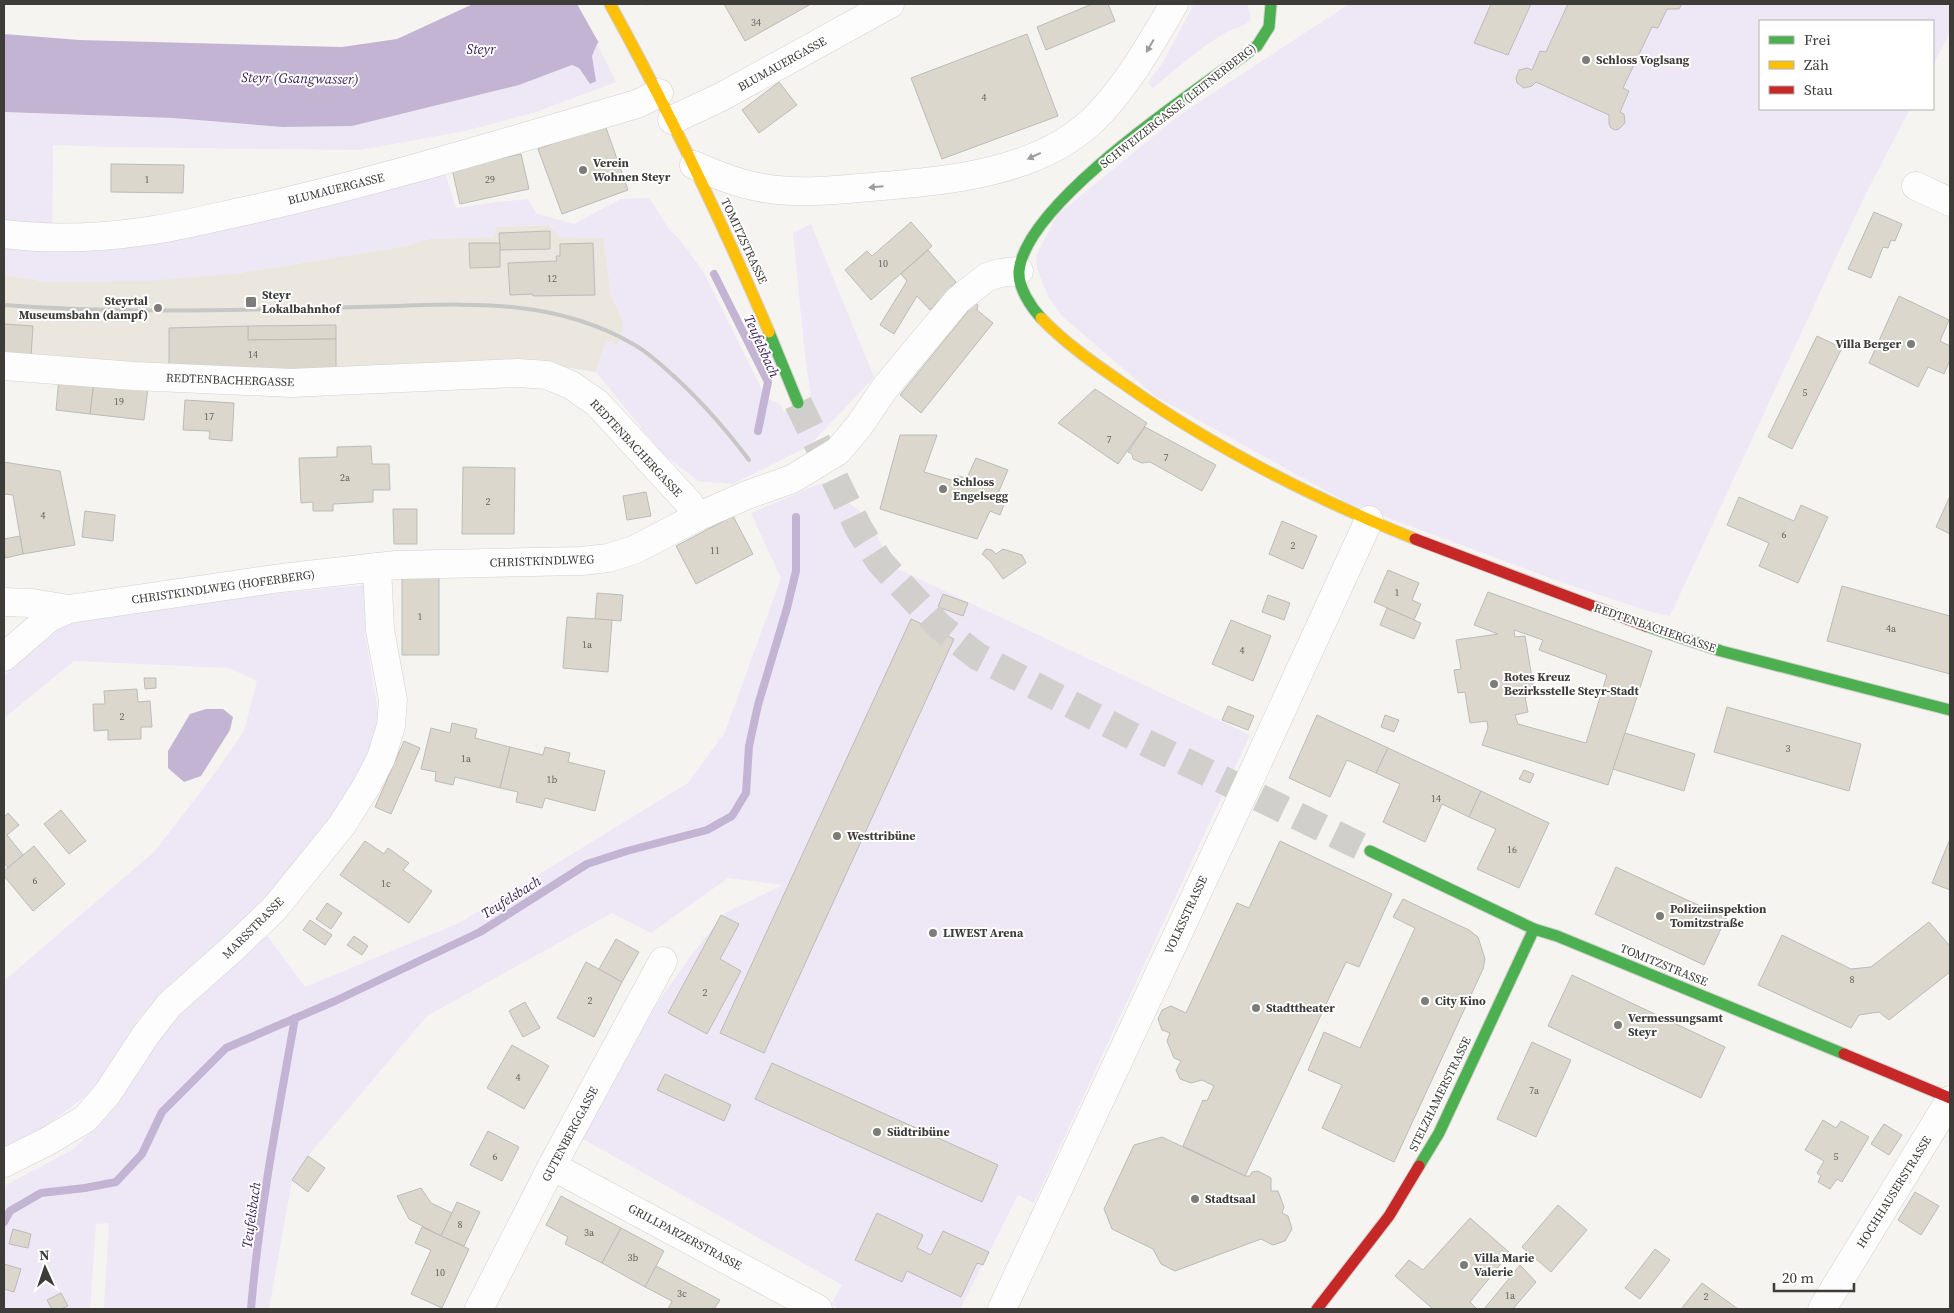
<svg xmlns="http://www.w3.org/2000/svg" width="1954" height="1313" font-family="'Source Serif 4',serif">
  <rect width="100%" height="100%" fill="#f5f4f1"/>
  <path fill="#ebe7df" d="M549 225 560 237 604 238 611 295 624 324 618 345 606 341 596 372 564 367 369 373 4 359V275L48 282 232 274 407 246 428 239 493 237 496 227Z"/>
  <g fill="#eee7f6">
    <path d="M1194 4H1247L1251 18C1247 27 1233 28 1225 33 1199 48 1176 69 1153 88L1148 82 1162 64Z"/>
    <path d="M1349 4H1950V32L1933 65V21H1760V109H1910L1866 193 1670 616 1651 612 1561 582 1348 503 1155 396 1062 316 1049 298 1037 269 1036 256 1058 214 1181 114Z"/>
    <path d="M597 44 616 82 533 113 465 131 360 150 112 147 53 145 52 243 445 173 456 208 497 202 528 199 537 214 574 224 621 199 649 198 669 229 681 241 704 273 766 398 780 404 784 412 811 396 805 356 793 233 811 224 874 377 809 446 733 484 698 481 661 452 596 372 606 341 618 345 624 324 611 295 604 238 560 237 549 225 496 227 493 237 428 239 407 246 232 274 146 281 48 282 4 275V112L173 118 283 127 352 126 519 85 572 65 579 68 585 78 596 81 592 56Z"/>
    <path d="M824 482 869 519 892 566 1250 735 1034 1203 1018 1195 960 1309H840L831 1304 842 1285 583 1139 654 1008 692 954 725 913 783 885 728 878 651 933 612 913 427 1016 308 1156 292 1180 269 1309H104L109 1223 96 1224 90 1309H4V1186L72 1150 108 1116 149 1053 188 1001 266 934 305 987 461 922 688 783 725 732 781 578 751 513Z"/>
    <path d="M366 585 365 634 378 712 374 742 357 782 312 843 252 914 138 1019 118 1058 86 1096 27 1140 4 1151V981L155 851 212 777 244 731 257 681 229 668 74 661 4 718V676L64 625 188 602Z"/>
  </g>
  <g fill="#c3b4d4">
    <path d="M473 4H648L597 44 592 56 596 81 590 84 579 68 572 65 519 85 352 126 283 127 173 118 4 112V34L79 40 342 47 397 39Z"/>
    <path d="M206 709H223L233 717 230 730 201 776 184 782 168 768V751L190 714Z"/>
  </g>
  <path fill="#f5f4f1" d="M577 4H645L647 8 600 45Z"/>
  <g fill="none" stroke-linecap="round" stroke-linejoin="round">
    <g stroke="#c3b4d4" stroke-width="8">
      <path d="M714 274 768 382 758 431"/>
      <path d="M4 1222 10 1211 41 1193 85 1188 116 1182 142 1154 162 1112 226 1048 335 1001 480 932 587 864 627 851 707 830 732 816 746 793 749 746 758 705 787 608 796 571V517"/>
      <path d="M251 1309C259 1212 278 1114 295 1018"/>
    </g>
  </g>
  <g fill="#dcd7cc" stroke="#bcbbb9" fill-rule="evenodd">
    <path d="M724 4H811L745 41Z"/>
    <path d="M1092 4H1108L1115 21 1046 50 1037 27Z"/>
    <path d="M1491 4H1531L1508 55 1474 43Z"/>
    <path d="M1568 4H1682L1679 9H1667L1658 28 1652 27 1623 88 1629 91 1620 112 1624 114 1625 123 1619 129 1615 130 1611 128 1609 124V115L1536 82 1532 86 1524 88 1517 83 1516 78 1519 70 1527 68 1532 70 1540 51 1546 52Z"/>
    <path d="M1027 34 1058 116 942 159 911 78Z"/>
    <path d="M779 82 797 105 759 133 742 110Z"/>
    <path d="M605 125 628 190 562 214 538 149Z"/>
    <path d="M521 154 529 189 460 204 452 169Z"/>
    <path d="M111 164 184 165 183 193 111 192Z"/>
    <path d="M1874 212 1902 224 1895 241 1891 240 1888 248 1883 247 1871 278 1848 269Z"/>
    <path d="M911 222 932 246 871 300 845 270 867 251 872 256Z"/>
    <path d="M550 231V249L500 250 499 233Z"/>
    <path d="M469 243H500V267L470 268Z"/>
    <path d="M593 243 595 295 533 296V294L510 295 508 263 557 261 556 256H560V244Z"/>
    <path d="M928 250 956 282 930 310 917 296 894 334 880 325 907 281 901 274Z"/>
    <path d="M1899 296 1949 320 1940 341 1950 346V360L1944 374 1928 367 1918 387 1869 363Z"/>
    <path d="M974 302 978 305 977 310 993 323 921 413 900 395 968 311 966 306Z"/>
    <path d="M4 324 33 326 31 356 4 355Z"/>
    <path d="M336 325V339L248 340V326Z"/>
    <path d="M248 326V340L336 339V369L169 371V328Z"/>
    <path d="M1817 336 1842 348 1792 449 1768 437Z"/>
    <path d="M59 378 94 382 90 414 56 410Z"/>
    <path d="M94 382 148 388 144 420 90 414Z"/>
    <path d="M1095 389 1147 423 1118 464 1058 423Z"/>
    <path d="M185 400 234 403 232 441 209 439 210 431 183 430Z"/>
    <path d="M1145 427 1216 465 1202 491 1150 462 1142 463 1133 459 1132 454 1128 452Z"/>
    <path d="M900 435H937L924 472 955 481 957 476 967 478 976 458 1008 470 996 498 1005 502 1000 515 990 511 977 539 880 509Z"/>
    <path d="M371 446 372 464H389L390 490H373V502L333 504V511H313V502L301 503 299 458 337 457V447Z"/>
    <path d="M4 462 60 471 75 545 23 554 13 495 4 494Z"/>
    <path d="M463 467 515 468 514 534H462Z"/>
    <path d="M646 492 651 516 627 520 623 496Z"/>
    <path d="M1950 496V534L1936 527Z"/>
    <path d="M1739 497 1794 521 1801 505 1828 517 1798 583 1759 566 1769 543 1727 525Z"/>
    <path d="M393 509H417V544H394Z"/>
    <path d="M85 511 115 515 113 541 82 537Z"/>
    <path d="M733 516 753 554 696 584 676 546Z"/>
    <path d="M1282 521 1317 536 1303 569 1269 554Z"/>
    <path d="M20 536 23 554 5 558 4 539Z"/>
    <path d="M986 549 992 550 996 554 1003 549 1022 555 1026 563 1003 579 990 561 982 554Z"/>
    <path d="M1388 570 1419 583 1412 600 1421 604 1414 620 1374 602Z"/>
    <path d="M402 576 439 577V655H402Z"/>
    <path d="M1842 586 1950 616V674L1827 641Z"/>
    <path d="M1488 592 1652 651 1608 785 1482 745 1488 728 1487 721 1470 723 1465 692 1458 693 1454 670 1461 669 1456 640 1498 634 1474 625ZM1514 630 1543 640 1539 650 1607 675 1586 743 1518 724 1515 715 1528 712 1525 697 1535 696 1525 636 1515 637Z"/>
    <path d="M597 593 623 595 621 621 595 619Z"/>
    <path d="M943 594 968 603 963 616 938 607Z"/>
    <path d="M1268 595 1290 603 1284 620 1262 612Z"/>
    <path d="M1387 608 1421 623 1414 639 1380 625Z"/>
    <path d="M567 617 612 620 608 672 563 668Z"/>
    <path d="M911 619 954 639 764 1053 720 1033Z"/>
    <path d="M1231 620 1271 636 1253 681 1212 664Z"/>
    <path d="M144 678H156V688L145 689Z"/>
    <path d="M137 689 138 702 150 701 152 727H141V739L108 740V730L94 731 93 704H105L104 691Z"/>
    <path d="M1228 706 1254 716 1248 730 1222 720Z"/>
    <path d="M1727 707 1861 744 1849 791 1714 752Z"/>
    <path d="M1317 715 1388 748 1376 773 1347 760 1330 797 1289 778Z"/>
    <path d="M1385 715 1399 720 1394 732 1381 727Z"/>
    <path d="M452 723 477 729 475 738 510 747 500 788 455 777 453 785 435 781 436 772 421 769 431 728 450 733Z"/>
    <path d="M1625 733 1695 754 1684 791 1613 769Z"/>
    <path d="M404 741 420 748 391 814 375 807Z"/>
    <path d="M510 747 543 755 545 747 570 753 568 762 605 771 595 811 545 798 542 808 516 802 518 792 500 788Z"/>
    <path d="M1388 748 1481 791 1469 817 1442 804 1425 842 1383 822 1400 784 1376 773Z"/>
    <path d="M1524 770 1534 774 1530 783 1519 779Z"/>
    <path d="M1481 791 1549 823 1519 888 1477 869 1496 829 1469 817Z"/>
    <path d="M61 810 86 841 69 854 44 824Z"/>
    <path d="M8 813 19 825 7 835 23 855 8 868 4 862V817Z"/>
    <path d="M1950 839V890L1932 883Z"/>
    <path d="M365 841 384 854 388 848 409 863 403 870 432 891 409 923 340 875Z"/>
    <path d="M1280 841 1392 894 1359 967 1346 962 1245 1176 1183 1146 1203 1100 1207 1101 1214 1086 1202 1080 1191 1083 1180 1079 1176 1070 1181 1061 1174 1058 1167 1041 1170 1033 1162 1030 1158 1019 1162 1010 1171 1006 1186 1013 1237 903 1249 908Z"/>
    <path d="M34 846 65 884 33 911 4 876V871Z"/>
    <path d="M1616 867 1726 918 1704 965 1595 914Z"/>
    <path d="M1403 899 1469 930 1478 937 1485 959 1483 969 1394 1162 1322 1128 1342 1085 1308 1070 1324 1032 1360 1048 1415 928 1393 917Z"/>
    <path d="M327 903 342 913 331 929 316 919Z"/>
    <path d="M721 915 739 924 720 959 741 971 707 1034 668 1013Z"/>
    <path d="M310 920 332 935 325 945 303 930Z"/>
    <path d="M1929 922 1950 946V972L1889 1020 1879 1012 1859 1015 1851 1028 1758 985 1782 935 1851 969 1871 967Z"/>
    <path d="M354 936 368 946 362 955 347 945Z"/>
    <path d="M616 939 639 952 622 982 599 969Z"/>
    <path d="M586 962 622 982 594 1037 557 1018Z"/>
    <path d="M1572 975 1725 1047 1701 1098 1548 1026Z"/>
    <path d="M525 1002 540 1028 523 1037 509 1011Z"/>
    <path d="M1532 1042 1571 1060 1536 1137 1497 1119Z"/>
    <path d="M512 1045 549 1066 524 1109 487 1088Z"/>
    <path d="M772 1063 998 1165 982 1202 755 1099Z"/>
    <path d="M665 1074 731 1105 724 1121 657 1090Z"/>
    <path d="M1823 1120 1836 1128 1841 1121 1869 1137 1842 1182 1837 1179 1830 1189 1818 1182 1821 1176 1817 1173 1824 1161 1805 1150Z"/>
    <path d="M1884 1124 1902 1135 1889 1155 1871 1144Z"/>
    <path d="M488 1131 519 1147 502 1181 470 1165Z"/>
    <path d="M1162 1137 1245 1176H1250L1252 1172 1258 1171 1271 1178V1191H1278L1284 1207 1282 1213 1288 1216 1292 1229 1285 1241 1273 1245 1261 1239 1175 1271 1161 1264 1153 1249 1112 1229 1104 1209 1134 1145Z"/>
    <path d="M308 1156 325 1168 308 1192 292 1180Z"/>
    <path d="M421 1188 431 1203 452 1213 441 1236 409 1219 397 1196Z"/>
    <path d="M1915 1192 1939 1206 1921 1235 1898 1220Z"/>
    <path d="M561 1196 621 1228 602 1263 565 1244 568 1237 546 1225Z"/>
    <path d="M457 1202 480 1212 464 1246 441 1236Z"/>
    <path d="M1558 1205 1587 1230 1551 1272 1522 1247Z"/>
    <path d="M877 1213 923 1235 917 1248 931 1255 943 1231 989 1252 983 1265 977 1263 961 1297 907 1271 902 1282 855 1260Z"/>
    <path d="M1470 1218 1510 1253 1470 1302 1477 1309H1433L1395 1276 1409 1260 1423 1270Z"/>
    <path d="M422 1227 469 1249 442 1308 411 1294 431 1250 415 1243Z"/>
    <path d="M621 1228 664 1251 645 1287 602 1263Z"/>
    <path d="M13 1229 31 1234 28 1248 9 1244Z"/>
    <path d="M1655 1249 1670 1260 1640 1299 1625 1288Z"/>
    <path d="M4 1264 21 1269 14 1292 4 1289Z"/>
    <path d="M1520 1265 1536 1282 1513 1309H1484Z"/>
    <path d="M656 1266 720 1300 714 1309H668L672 1301 645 1287Z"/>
    <path d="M1702 1283 1738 1309H1681Z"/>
    <path d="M61 1293 68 1306 61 1309H52L47 1300Z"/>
  </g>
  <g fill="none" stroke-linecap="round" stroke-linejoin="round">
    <path stroke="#d0cfcc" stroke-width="28" stroke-dasharray="28 14" stroke-linecap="butt" d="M798 403 859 529 880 562 939 626 977 656 1140 740 1370 851"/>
    <g stroke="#d2d1cf" stroke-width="29">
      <g id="street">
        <path d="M672 120 721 97 890 4"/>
        <path d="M694 165C715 174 736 183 758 187 796 195 834 190 871 187 944 181 1036 174 1092 121 1126 88 1150 45 1174 4"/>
        <path d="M1916 186 1950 202"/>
        <path d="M4 234C51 240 100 238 147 231 183 226 219 216 254 209 383 180 510 141 637 104L659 93"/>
        <path d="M4 366 134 376 291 383 518 373 547 375 571 385 597 403 689 503 697 517"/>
        <path d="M4 602 32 603 69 609"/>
        <path d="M4 657 49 618 69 609 281 578 396 565 581 561 608 558 634 550 697 517 747 495 792 479 838 451 859 426 884 389 958 300 987 277 1000 273 1019 271"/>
        <path d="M4 1163 48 1141 85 1119 107 1094 145 1036 169 1005 231 950 275 908 342 825 366 787 381 758 391 726 393 700 380 630 377 567"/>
        <path d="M552 1166 818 1309"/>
        <path d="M479 1309 552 1166 663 961"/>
        <path d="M1002 1309 1233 816 1369 520"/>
        <path d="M1822 1309 1950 1100"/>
      </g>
    </g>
    <g stroke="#d2d1cf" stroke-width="13">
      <g id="fast">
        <path d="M1041 318C1031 307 1018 288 1019 271 1026 201 1200 88 1257 46L1269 27 1271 4"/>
        <path d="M769 332 798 403"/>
        <path d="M1646 626 1721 651 1950 710"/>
        <path d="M1370 851 1534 929 1557 936 1844 1054"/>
        <path d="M1419 1166 1439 1133 1534 929"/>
      </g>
    </g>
    <g stroke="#d2d1cf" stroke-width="13">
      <g id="slow">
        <path d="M610 4C669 111 721 220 769 332"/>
        <path d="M1041 318C1066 344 1095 364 1124 384 1214 448 1313 498 1415 539"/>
      </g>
    </g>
    <g stroke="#d2d1cf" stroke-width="13">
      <g id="jam">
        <path d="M1415 539 1646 626"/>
        <path d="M1844 1054 1950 1098"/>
        <path d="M1317 1309 1389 1216 1419 1166"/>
      </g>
    </g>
    <use href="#street" stroke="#fefdfd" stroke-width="28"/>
    <use href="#fast" stroke="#4caf50" stroke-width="11"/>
    <use href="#slow" stroke="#ffc107" stroke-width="11"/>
    <use href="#jam" stroke="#c62828" stroke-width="11"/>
    <path stroke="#c7c7c6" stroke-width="4" d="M4 305C96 312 189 311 281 309 320 308 359 307 398 306 480 303 559 301 633 344 646 351 657 361 668 371 699 398 724 427 749 460"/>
  </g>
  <defs><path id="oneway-solid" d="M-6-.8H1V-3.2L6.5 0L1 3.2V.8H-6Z" transform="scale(1.25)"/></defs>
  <g fill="#9e9c9b">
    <use href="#oneway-solid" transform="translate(1150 46) rotate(120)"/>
    <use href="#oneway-solid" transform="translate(1034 156) rotate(155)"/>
    <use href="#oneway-solid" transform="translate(876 187) rotate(175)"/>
  </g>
  <g fill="#7d7c79" stroke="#fff" stroke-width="2">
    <circle cx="1586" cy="60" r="5"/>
    <circle cx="583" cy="170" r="5"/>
    <rect x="245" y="296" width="12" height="12" rx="2.5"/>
    <circle cx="158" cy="308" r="5"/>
    <circle cx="1911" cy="344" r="5"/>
    <circle cx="943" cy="489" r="5"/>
    <circle cx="1494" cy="684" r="5"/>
    <circle cx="837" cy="836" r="5"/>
    <circle cx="1660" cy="916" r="5"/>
    <circle cx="933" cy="933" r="5"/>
    <circle cx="1425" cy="1001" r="5"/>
    <circle cx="1256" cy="1008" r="5"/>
    <circle cx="1618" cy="1025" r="5"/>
    <circle cx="877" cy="1132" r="5"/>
    <circle cx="1195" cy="1199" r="5"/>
    <circle cx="1464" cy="1265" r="5"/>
  </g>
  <g text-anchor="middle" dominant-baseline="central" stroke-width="4" stroke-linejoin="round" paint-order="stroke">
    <g font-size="10" fill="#65635e">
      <text x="756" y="22">34</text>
      <text x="984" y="97">4</text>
      <text x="147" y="179">1</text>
      <text x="490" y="179">29</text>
      <text x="883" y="263">10</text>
      <text x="552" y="278">12</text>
      <text x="253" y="354">14</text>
      <text x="1805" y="392">5</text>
      <text x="119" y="401">19</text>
      <text x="209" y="416">17</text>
      <text x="1109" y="439">7</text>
      <text x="1166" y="457">7</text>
      <text x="345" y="477">2a</text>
      <text x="488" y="501">2</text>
      <text x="43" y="515">4</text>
      <text x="1784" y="534">6</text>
      <text x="1293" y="545">2</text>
      <text x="715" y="550">11</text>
      <text x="1397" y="592">1</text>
      <text x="420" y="616">1</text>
      <text x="1891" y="628">4a</text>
      <text x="587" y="644">1a</text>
      <text x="1242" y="650">4</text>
      <text x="122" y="716">2</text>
      <text x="1788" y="748">3</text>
      <text x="466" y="758">1a</text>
      <text x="552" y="779">1b</text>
      <text x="1436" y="798">14</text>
      <text x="1512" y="849">16</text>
      <text x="35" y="880">6</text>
      <text x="386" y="883">1c</text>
      <text x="1852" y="979">8</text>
      <text x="705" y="992">2</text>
      <text x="590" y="1000">2</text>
      <text x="518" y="1077">4</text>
      <text x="1534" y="1090">7a</text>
      <text x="495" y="1156">6</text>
      <text x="1836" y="1156">5</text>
      <text x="460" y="1224">8</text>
      <text x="589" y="1232">3a</text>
      <text x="633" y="1257">3b</text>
      <text x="440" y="1272">10</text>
      <text x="682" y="1293">3c</text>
      <text x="1510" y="1295">1a</text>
      <text x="1706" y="1296">2</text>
    </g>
    <g font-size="12" font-weight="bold" fill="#3d3c39" stroke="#fff" text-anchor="start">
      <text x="1596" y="60">Schloss Voglsang</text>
      <text x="593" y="163">Verein<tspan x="593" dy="14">Wohnen Steyr</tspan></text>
      <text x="262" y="295">Steyr<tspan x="262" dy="14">Lokalbahnhof</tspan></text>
      <text x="148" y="301" text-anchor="end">Steyrtal<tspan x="148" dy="14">Museumsbahn (dampf)</tspan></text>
      <text x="1901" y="344" text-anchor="end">Villa Berger</text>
      <text x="953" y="482">Schloss<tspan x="953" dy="14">Engelsegg</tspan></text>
      <text x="1504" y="677">Rotes Kreuz<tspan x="1504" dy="14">Bezirksstelle Steyr-Stadt</tspan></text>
      <text x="847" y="836">Westtribüne</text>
      <text x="1670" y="909">Polizeiinspektion<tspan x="1670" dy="14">Tomitzstraße</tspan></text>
      <text x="943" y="933">LIWEST Arena</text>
      <text x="1435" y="1001">City Kino</text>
      <text x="1266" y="1008">Stadttheater</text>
      <text x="1628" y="1018">Vermessungsamt<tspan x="1628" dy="14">Steyr</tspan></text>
      <text x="887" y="1132">Südtribüne</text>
      <text x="1205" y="1199">Stadtsaal</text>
      <text x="1474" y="1258">Villa Marie<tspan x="1474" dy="14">Valerie</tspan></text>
    </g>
    <g font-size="12" fill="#3d3c39" stroke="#fff">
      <text transform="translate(782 64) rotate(-29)">BLUMAUERGASSE</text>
      <text transform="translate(1178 106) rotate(-38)">SCHWEIZERGASSE (LEITNERBERG)</text>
      <text transform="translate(336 189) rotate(-14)">BLUMAUERGASSE</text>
      <text transform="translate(744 241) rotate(65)">TOMITZSTRASSE</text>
      <text transform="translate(230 380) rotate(2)">REDTENBACHERGASSE</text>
      <text transform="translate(636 448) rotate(47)">REDTENBACHERGASSE</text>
      <text transform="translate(542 561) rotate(-2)">CHRISTKINDLWEG</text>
      <text transform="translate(223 587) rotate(-8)">CHRISTKINDLWEG (HOFERBERG)</text>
      <text transform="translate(1655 628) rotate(19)">REDTENBACHERGASSE</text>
      <text transform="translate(1186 915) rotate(-65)">VOLKSSTRASSE</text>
      <text transform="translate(253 928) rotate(-45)">MARSSTRASSE</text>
      <text transform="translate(1664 965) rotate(22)">TOMITZSTRASSE</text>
      <text transform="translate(1440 1094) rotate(-64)">STELZHAMERSTRASSE</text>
      <text transform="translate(570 1134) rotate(-62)">GUTENBERGGASSE</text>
      <text transform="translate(1894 1192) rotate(-58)">HOCHHAUSERSTRASSE</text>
      <text transform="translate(685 1237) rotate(28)">GRILLPARZERSTRASSE</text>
    </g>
    <g font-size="14" font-style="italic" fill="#381b54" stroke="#fff">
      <text x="481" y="49">Steyr</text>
      <text transform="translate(300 78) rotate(1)">Steyr (Gsangwasser)</text>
      <text transform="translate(762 346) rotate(66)">Teufelsbach</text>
      <text transform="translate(511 897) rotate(-32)">Teufelsbach</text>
      <text transform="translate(251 1215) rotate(-82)">Teufelsbach</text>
    </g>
  </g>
  <rect width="1954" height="1313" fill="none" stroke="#3d3c39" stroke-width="10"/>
  <rect x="1759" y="20" width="175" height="90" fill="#ffffff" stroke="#b1b1b0"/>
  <rect x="1769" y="36" width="25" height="8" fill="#4caf50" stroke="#b1b1b0"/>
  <text x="1804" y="45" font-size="15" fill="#3d3c39">Frei</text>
  <rect x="1769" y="61" width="25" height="8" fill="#ffc107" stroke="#b1b1b0"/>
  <text x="1804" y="70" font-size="15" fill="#3d3c39">Zäh</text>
  <rect x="1769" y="86" width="25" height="8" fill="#c62828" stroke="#b1b1b0"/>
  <text x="1804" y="95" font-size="15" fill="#3d3c39">Stau</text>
  <g transform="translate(45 1268) rotate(357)" stroke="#ffffff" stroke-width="4" paint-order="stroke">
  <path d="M0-4L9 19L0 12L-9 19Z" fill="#3d3c39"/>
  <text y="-8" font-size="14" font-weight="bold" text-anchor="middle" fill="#3d3c39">N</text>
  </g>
  <path d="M1774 1283v8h80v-8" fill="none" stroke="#3d3c39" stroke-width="2.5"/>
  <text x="1782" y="1283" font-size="15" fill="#3d3c39" stroke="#ffffff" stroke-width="4" paint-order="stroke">20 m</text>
</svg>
